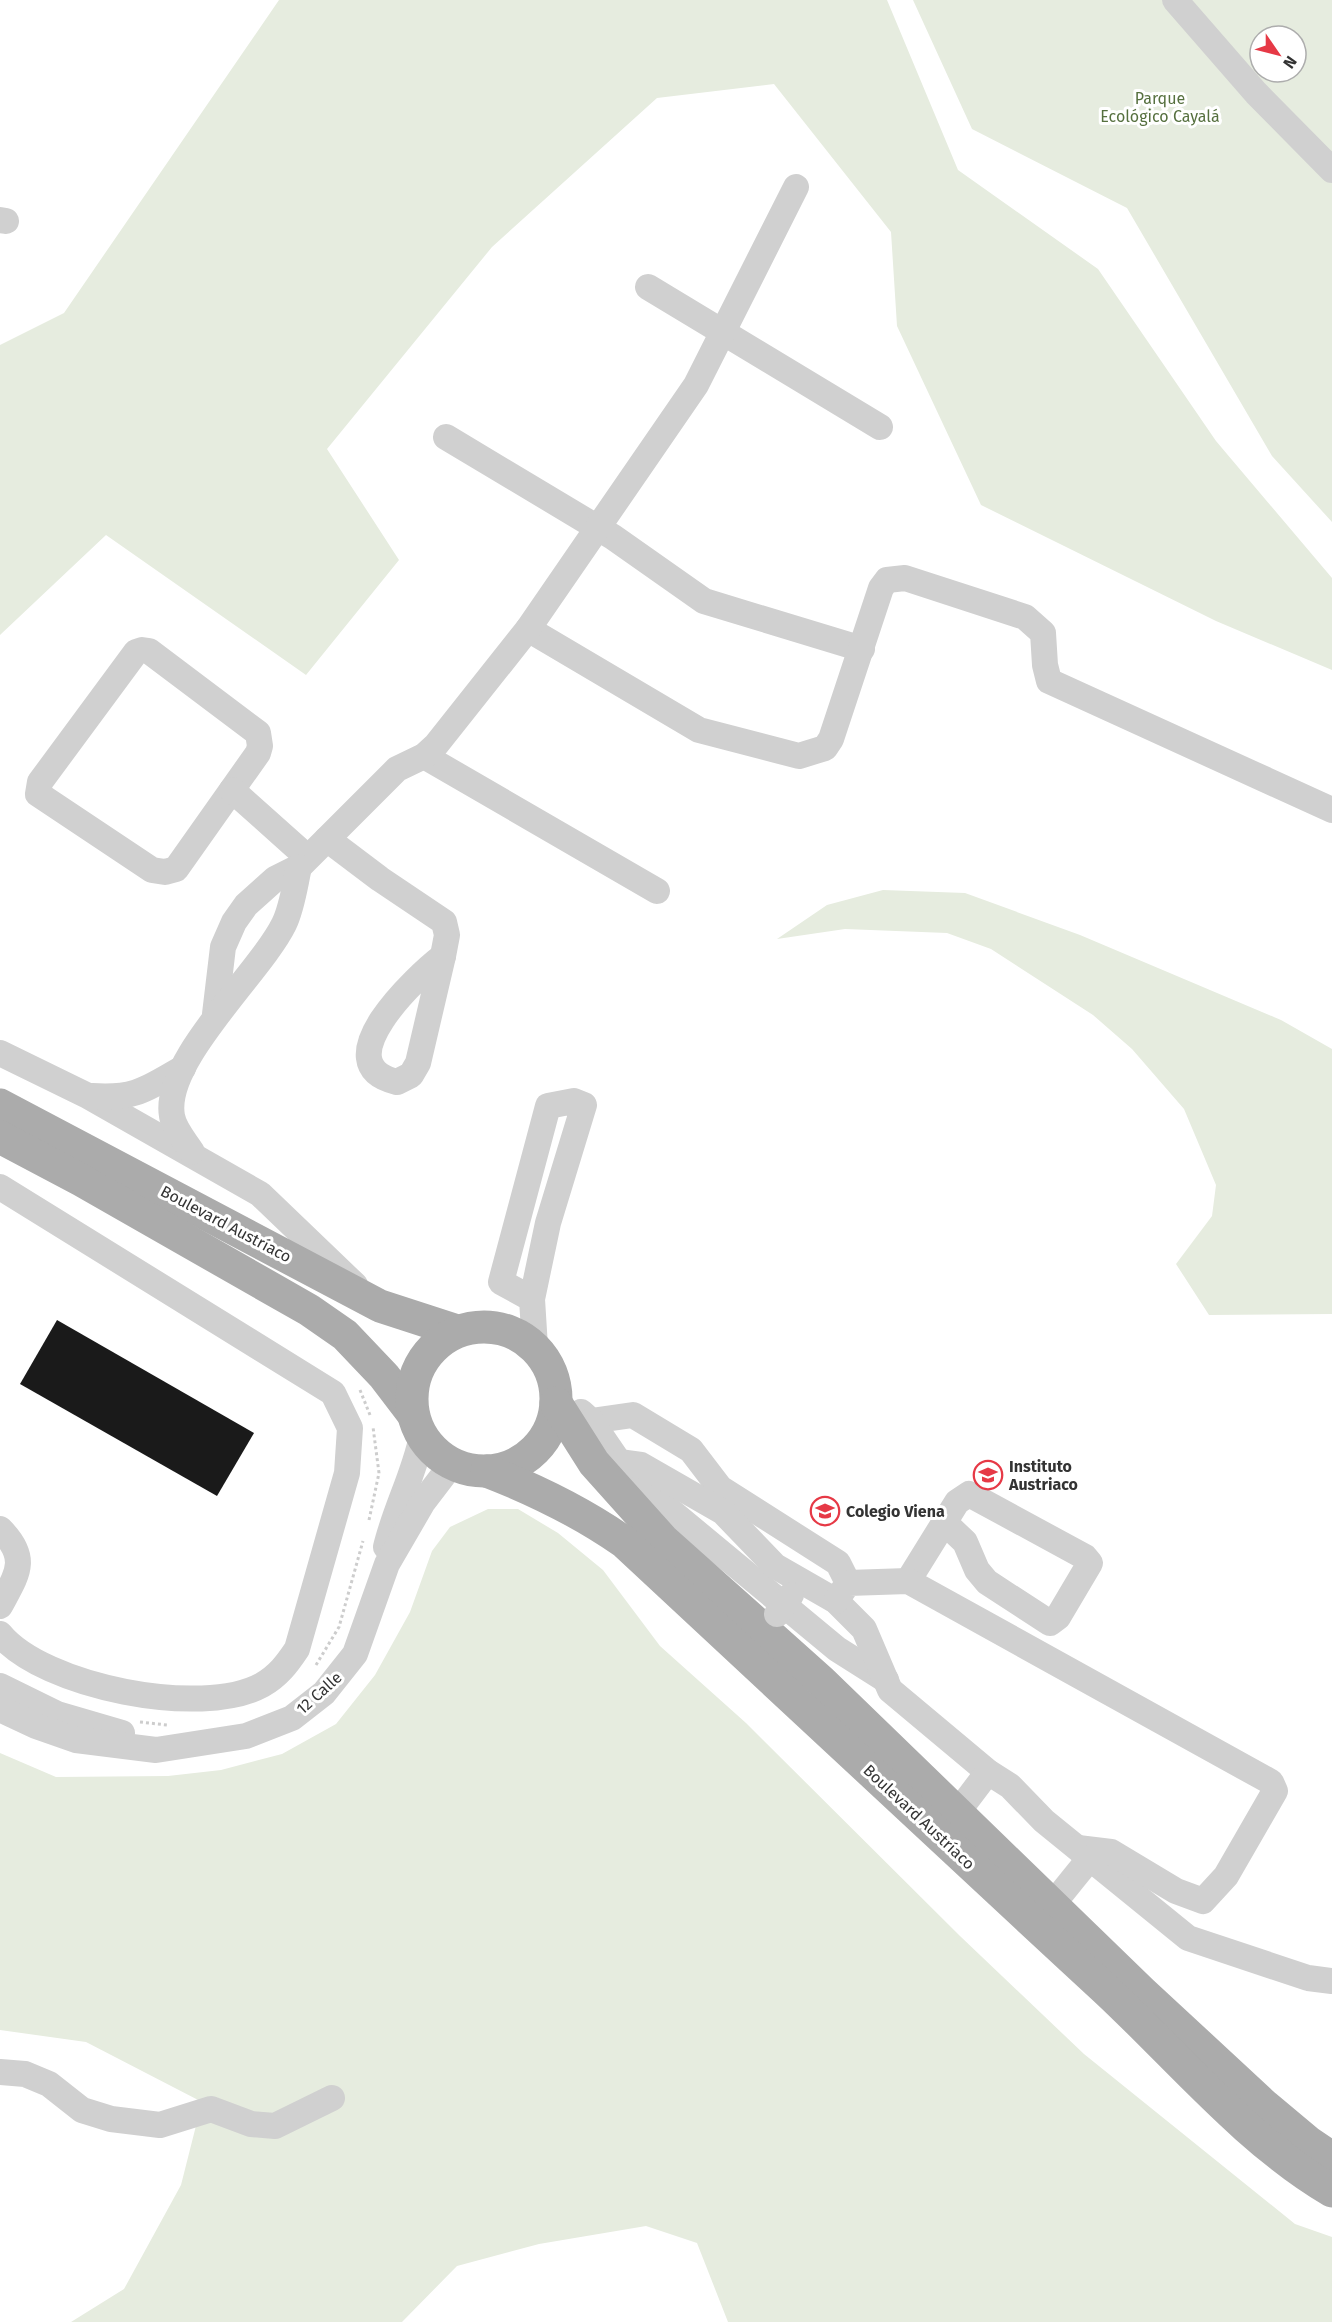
<svg xmlns="http://www.w3.org/2000/svg" width="1332" height="2322" font-family="'Fira Sans',sans-serif">
  <rect width="100%" height="100%" fill="#fff"/>
  <g fill="#e6ecdf" fill-rule="evenodd">
    <path d="M279 0H887L958 170 1098 269 1216 441 1332 578V670L1216 621 981 505 897 326 891 232 774 84 657 98 492 247 327 449 399 560 306 675 106 535 0 635V345L64 313Z"/>
    <path d="M913 0H1332V522L1272 456 1127 208 972 129ZM1260 36H1296V72H1260Z"/>
    <path d="M883 890 965 893 1080 935 1281 1020 1332 1049V1314L1209 1315 1176 1264 1212 1216 1216 1185 1184 1109 1132 1049 1093 1015 991 949 947 933 845 929 777 939 827 905Z"/>
    <path d="M488 1509H518L558 1533 603 1570 660 1646 746 1723 960 1936 1084 2054 1295 2224 1332 2237V2322H728L697 2243 646 2226 539 2244 457 2266 402 2322H71L124 2289 181 2185 202 2102 86 2042 0 2030V1753L56 1777 168 1776 221 1770 282 1754 336 1724 375 1675 410 1612 432 1551 450 1527Z"/>
  </g>
  <path fill="#1a1a1a" d="M57 1320 254 1433 217 1496 20 1384Z"/>
  <g fill="none" stroke-linecap="round" stroke-linejoin="round">
    <g stroke="#cdcdcd" stroke-width="3" stroke-dasharray="3 3" stroke-linecap="butt">
      <path d="M360 1390 370 1415"/>
      <path d="M369 1520 379 1473 373 1427"/>
      <path d="M316 1665 339 1627 363 1541"/>
      <path d="M140 1722 167 1725"/>
    </g>
    <g stroke="#d0d0d0" stroke-width="26">
      <path d="M1175 0 1256 93 1332 170"/>
      <path d="M0 220 6 221"/>
      <path d="M648 287 880 427"/>
      <path d="M446 437 613 537 704 601 862 649"/>
      <path d="M528 629 699 730 799 756 825 748 831 739 881 588 887 580 905 578 1025 617 1043 633 1045 665 1049 681 1332 810"/>
      <path d="M142 650 149 651 258 733 260 746 258 753 176 869 165 872 152 870 38 794 40 782 136 652Z"/>
      <path d="M424 756 657 891"/>
      <path d="M232 790 307 857"/>
      <path d="M327 839 380 879 444 922 447 935 443 956"/>
      <path d="M443 956 418 1063 411 1075 397 1082C322 1064 417 976 443 956Z"/>
      <path d="M215 1014 223 947 234 922 246 905 275 879 299 867 397 769 424 756 436 745 528 629 696 385 796 187"/>
      <path d="M0 1053 86 1095 260 1194 355 1285"/>
      <path d="M92 1096C136 1099 146 1089 183 1068"/>
      <path d="M192 1152C185 1141 174 1129 172 1116 162 1061 260 973 284 924 292 908 295 885 299 867"/>
      <path d="M0 1187 333 1393 350 1428 347 1473 297 1649C287 1664 278 1676 262 1685 202 1718 43 1687 0 1634"/>
      <path d="M532 1299 501 1282 548 1106 574 1101 584 1105 548 1223 532 1299 535 1347"/>
      <path d="M581 1412 591 1421 633 1415 691 1450 720 1488 838 1563 848 1583"/>
      <path d="M591 1421 619 1462 655 1498 837 1649 886 1680"/>
      <path d="M619 1462 641 1465 723 1512 775 1566 836 1601 864 1629 890 1690 988 1772 1010 1786 1044 1821 1188 1938 1308 1978 1332 1981"/>
      <path d="M0 1529C30 1559 17 1574 0 1606"/>
      <path d="M386 1547C395 1509 414 1475 422 1436"/>
      <path d="M908 1581 957 1502 969 1494 1085 1557 1090 1563 1058 1617 1050 1623 987 1582 977 1570 965 1542 945 1523"/>
      <path d="M836 1601 848 1583 908 1581 1271 1782 1275 1791 1226 1876 1203 1901 1176 1891 1111 1852 1078 1848"/>
      <path d="M0 1686 57 1714 122 1733"/>
      <path d="M0 1709 36 1726 76 1740 156 1750 246 1736 292 1718 324 1693 355 1654 387 1564 423 1502 452 1464"/>
      <path d="M957 1813 988 1772"/>
      <path d="M1052 1905 1090 1858"/>
      <path d="M0 2072 25 2074 49 2084 82 2110 111 2119 160 2125 211 2109 251 2124 275 2126 332 2098"/>
    </g>
    <g stroke="#ababab" stroke-width="33">
      <path d="M0 1105 380 1306 457 1331"/>
      <path d="M0 1137 81 1180 309 1310 345 1335 384 1376 413 1414"/>
      <circle cx="484" cy="1399" r="72"/>
      <path d="M556 1403 594 1463 663 1540 822 1682 1142 1992 1265 2106 1308 2142 1332 2158"/>
      <path d="M487 1471C536 1490 581 1512 624 1542 784 1692 944 1841 1105 1989 1176 2055 1248 2142 1332 2191"/>
    </g>
    <path stroke="#d0d0d0" stroke-width="26" d="M777 1614 791 1595"/>
  </g>
  <defs>
    <g id="school-ring" transform="scale(1.5)"><circle r="9.5" fill="#fff" stroke="#e63946" stroke-width="1.5"/><path d="M0-5L7-2L0 1L-7-2ZM-4 1L0 2.5L4 1V4Q0 6-4 4Z" fill="#e63946"/></g>
  </defs>
  <g fill-rule="evenodd">
    <use href="#school-ring" x="988" y="1475"/>
    <use href="#school-ring" x="825" y="1511"/>
  </g>
  <g text-anchor="middle" dominant-baseline="central" stroke-width="6" stroke-linejoin="round" paint-order="stroke">
    <g font-size="16" fill="#56703f" stroke="#fff">
      <text x="1160" y="98">Parque<tspan x="1160" dy="18">Ecológico Cayalá</tspan></text>
    </g>
    <g font-size="16" fill="#333" stroke="#fff">
      <text transform="translate(226 1224) rotate(28)">Boulevard Austríaco</text>
      <text transform="translate(319 1693) rotate(-42)">12 Calle</text>
      <text transform="translate(919 1817) rotate(43)">Boulevard Austríaco</text>
    </g>
    <g font-size="16" font-weight="bold" fill="#333" stroke="#fff" text-anchor="start">
      <text x="1009" y="1466">Instituto<tspan x="1009" dy="18">Austriaco</tspan></text>
      <text x="846" y="1511">Colegio Viena</text>
    </g>
  </g>
  <g transform="translate(1278 54) rotate(125)"><circle r="28" fill="#ffffff" stroke="#adadad" stroke-width="1.5"/>
  <path d="M0-4.5L10 22L0 15L-10 22Z" fill="#e63946"/>
  <text y="-9" font-size="16" font-weight="bold" text-anchor="middle" fill="#333333">N</text>
  </g>
</svg>
